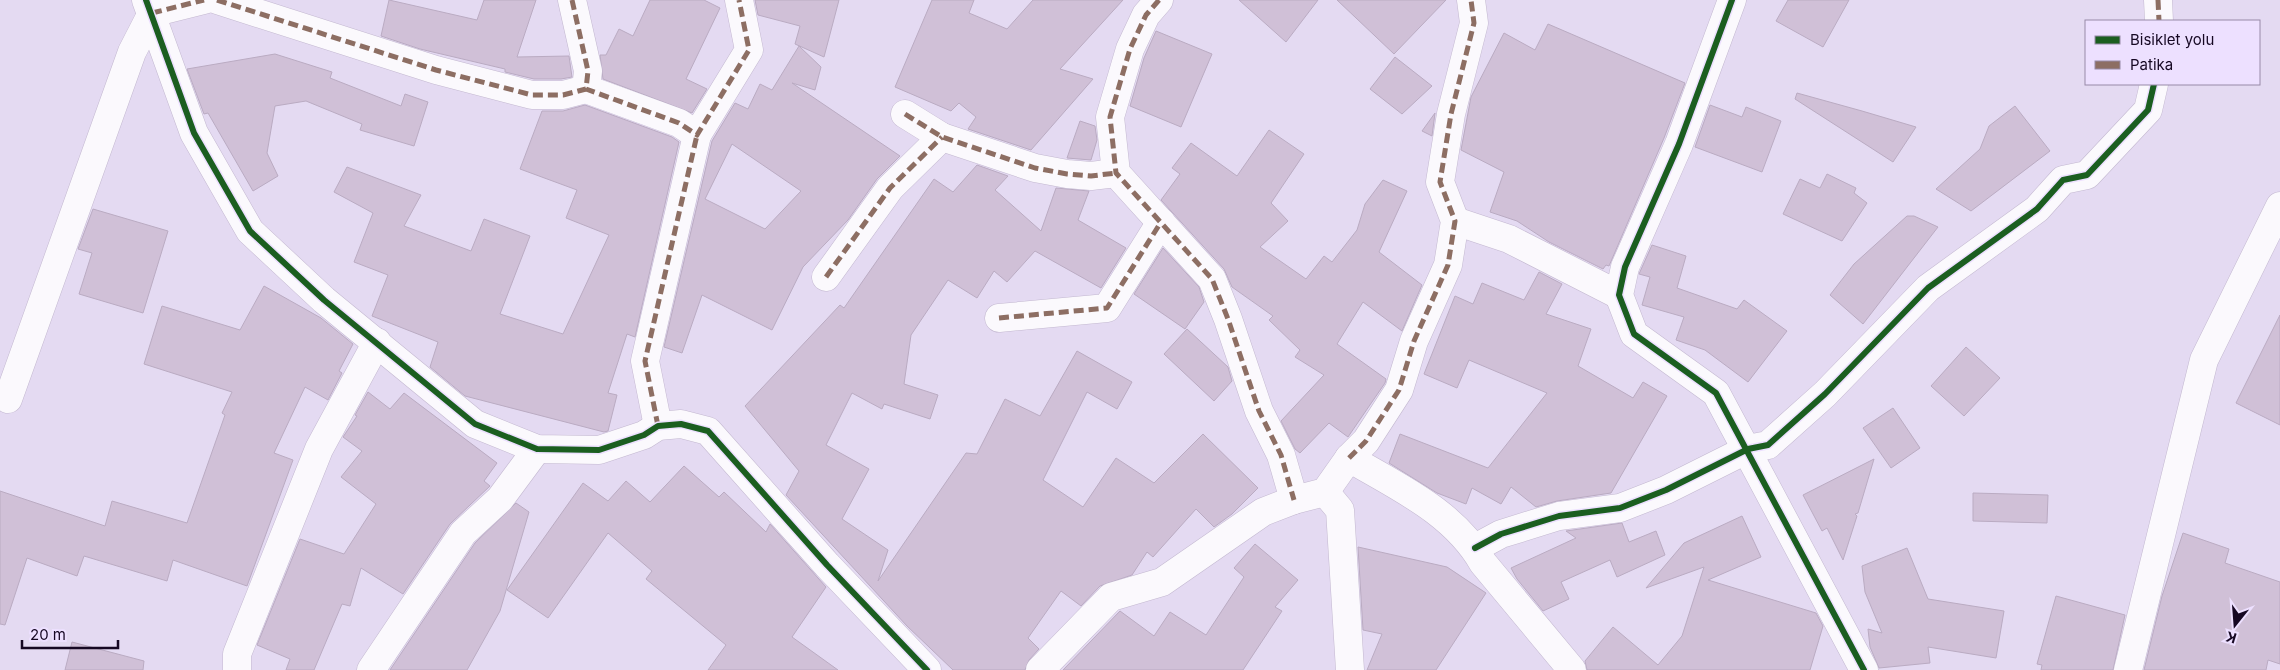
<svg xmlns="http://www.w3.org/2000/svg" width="2280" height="670" font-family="Inter,sans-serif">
  <rect width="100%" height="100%" fill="#e4daf2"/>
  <g fill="#d0c0d7" stroke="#baabc2" fill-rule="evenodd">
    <path d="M389 0 477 20 484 0H536L517 57 569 56 572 77 561 79H534L505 72V69L420 49 381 36Z"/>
    <path d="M650 0H704L720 8 686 79 707 89 692 113 603 79 600 55H606L619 29 633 36Z"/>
    <path d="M755 0H839L824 57 795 44 800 26 758 15Z"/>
    <path d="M932 0H974L969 13 1007 29 1033 0H1123L1060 69 1093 79 1031 150 968 129 976 117 959 103 951 111 895 87Z"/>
    <path d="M1239 0H1318L1286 42Z"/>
    <path d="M1337 0H1446L1394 54Z"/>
    <path d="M1788 0H1849L1823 47 1776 21Z"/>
    <path d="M1548 24 1685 83 1664 138 1609 266 1606 265 1603 269 1549 242 1517 221 1490 212 1504 172 1461 150 1471 97 1504 33 1535 50Z"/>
    <path d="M1156 31 1212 54 1181 127 1130 106 1144 58Z"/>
    <path d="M799 46 821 67 815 90 792 83 900 156 877 179 848 220 803 267 772 330 702 295 682 353 664 347 712 141 735 103 748 109 760 84 772 90ZM732 144 801 191 765 229 705 199Z"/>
    <path d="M275 54 332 72 330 78 401 106 405 94 428 102 414 146 360 130 362 124 306 101 275 106 267 153 278 176 253 191 208 113 204 114 187 69Z"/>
    <path d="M1395 57 1432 86 1402 114 1370 89Z"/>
    <path d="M1797 93 1862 111 1916 127 1893 162 1795 99Z"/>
    <path d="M585 105 672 137 679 142 635 337 627 334 608 393 617 395 608 431 604 432 465 396 430 367 438 342 372 316 388 275 354 262 373 213 334 192 347 167 421 195 404 226 471 251 484 219 530 236 500 314 563 334 609 235 566 218 577 190 520 169 542 111H563Z"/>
    <path d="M1710 105 1742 117 1746 107 1781 121 1762 172 1695 147Z"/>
    <path d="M2015 106 2050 151 1971 211 1936 189 1980 149 1989 126Z"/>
    <path d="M1435 113 1432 136 1422 131Z"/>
    <path d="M1080 121 1095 126 1097 140 1091 160 1067 158Z"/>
    <path d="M1269 130 1304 154 1271 203 1288 221 1260 247 1306 279 1324 256 1332 262 1357 230 1365 204 1383 180 1407 191 1379 252 1422 285 1402 331 1363 302 1337 344 1386 379 1385 383 1348 437 1329 423 1300 453 1295 449 1281 421 1324 375 1295 357 1300 350 1269 320 1273 316 1232 287 1224 269 1161 200 1180 174 1172 168 1191 143 1237 176Z"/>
    <path d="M977 165 1008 176 995 190 1041 231 1056 188 1089 191 1078 220 1126 248 1101 288 1035 251 1007 282 994 271 977 298 948 280 911 335 904 384 938 395 930 419 884 404 882 409 852 393 826 445 869 469 842 519 888 550 878 581 966 453 977 454 1005 399 1040 416 1077 351 1132 382 1117 409 1087 392 1043 480 1083 507 1116 458 1154 483 1203 434 1258 488 1232 514 1214 527 1196 509 1153 557 1147 552 1132 575 1100 586 1081 606 1061 591 1028 638 1039 649 1029 660 1025 670H953L907 626 786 495 799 471 745 406 840 305 844 308 934 179 953 192Z"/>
    <path d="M1827 174 1856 188 1854 193 1867 203 1842 241 1783 214 1800 179 1820 188Z"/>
    <path d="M93 209 168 231 143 313 79 294 92 253 78 249Z"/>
    <path d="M1907 216H1914L1938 227 1863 324 1830 295 1854 264Z"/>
    <path d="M1652 245 1686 256 1677 288 1737 309 1744 300 1787 331 1748 382 1705 350 1676 340 1684 317 1642 305 1650 277 1639 274Z"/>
    <path d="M1163 248 1199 287 1204 302 1185 329 1134 294Z"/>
    <path d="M1539 272 1562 284 1546 314 1591 329 1578 366 1633 398 1643 382 1667 396 1611 493 1557 501 1536 507 1511 487 1501 504 1472 488 1466 504 1437 493 1389 463 1400 434 1488 468 1547 393 1469 360 1457 388 1424 374 1455 296 1473 304 1482 283 1524 300Z"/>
    <path d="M264 286 321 318 353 344 339 371 342 373 328 400 305 387 274 453 293 460 247 586 173 560 167 581 84 556 77 576 27 558 5 625 0 624V491L105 526 112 501 187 523 225 415 222 413 232 392 144 364 162 306 240 330Z"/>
    <path d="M2280 315V425L2236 403Z"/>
    <path d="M1187 329 1228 367 1232 381 1214 401 1164 354Z"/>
    <path d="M1966 347 2000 378 1964 416 1931 386Z"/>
    <path d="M368 392 390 409 404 393 497 463 484 481 490 486 450 524 403 594 361 568 350 606 342 604 314 670H286L290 659 257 645 300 539 344 554 376 504 341 477 362 451 343 437 357 416 355 415Z"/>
    <path d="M1893 408 1920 448 1891 468 1863 428Z"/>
    <path d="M1874 459 1858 513 1855 514 1857 516 1843 560 1827 528 1822 531 1803 495Z"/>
    <path d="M684 466 719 497 724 492 766 532 770 524 826 587 792 637 838 670H708L726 645 646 579 652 571 608 533 548 618 507 590 583 483 608 501 626 481 650 502Z"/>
    <path d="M1973 493 2048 495 2047 523 1973 521Z"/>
    <path d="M516 503 529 512 500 611 467 670H390L475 543Z"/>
    <path d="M1742 516 1761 557 1708 580 1816 613 1823 626 1810 670H1587L1585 661 1613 627 1658 665 1682 636 1704 567 1646 588 1684 543Z"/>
    <path d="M1622 523 1629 542 1656 531 1665 555 1617 577 1610 560 1561 582 1569 599 1543 611 1517 579 1511 568 1576 538 1566 531Z"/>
    <path d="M2183 533 2229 549 2225 563 2280 582V664L2268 660 2266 670H2144L2162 596Z"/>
    <path d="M1255 544 1298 580 1275 607 1282 611 1243 670H1063L1120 611 1154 636 1170 612 1206 635 1244 577 1234 568Z"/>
    <path d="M1358 547 1447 567 1486 593 1436 670H1367L1382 634 1363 630Z"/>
    <path d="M1907 548 1928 599 2004 611 1996 658 1928 647 1930 663 1879 668 1870 647 1868 629 1882 633 1865 592 1862 566Z"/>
    <path d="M2056 596 2125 615 2113 670H2041L2042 665 2037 664Z"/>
    <path d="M72 642 144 661 143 670H65Z"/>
  </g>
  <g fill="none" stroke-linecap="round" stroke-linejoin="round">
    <g stroke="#c3b8d0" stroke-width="29">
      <g id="minor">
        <path d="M217 0 436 70 532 95H563L586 89"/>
        <path d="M572 0 588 71 586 89 679 123 697 135 749 50 739 0"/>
        <path d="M1159 0 1146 15 1130 49 1110 117 1116 173 1212 279 1228 319 1259 411 1281 455 1294 500"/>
        <path d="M1732 0 1679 144 1625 267 1619 295 1634 334 1716 393 1864 670"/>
        <path d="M2158 0 2159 21"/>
        <path d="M905 114 942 137 1035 168 1067 174 1091 176 1116 173"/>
        <path d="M1455 221 1509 239 1619 295"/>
        <path d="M826 277 890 188 942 137"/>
        <path d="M999 318 1107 308 1161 222"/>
        <path d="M8 399 132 52 152 13 204 0"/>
        <path d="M658 426 645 361 697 135"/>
        <path d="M1349 458 1366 441 1399 390 1414 341 1448 265 1455 221 1440 182 1451 114 1474 23 1471 0"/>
        <path d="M1325 492 1340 510 1350 670"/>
        <path d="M1475 548 1501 534 1559 516 1620 508 1666 490 1748 449 1768 445 1825 394 1928 288 2037 209 2063 180 2087 175 2148 110 2154 84"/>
        <path d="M237 670V654L319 449 377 342"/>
        <path d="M371 670 463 533 500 499 537 449"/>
        <path d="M1040 670 1111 597 1162 582 1263 512 1294 500 1325 492 1349 458C1398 487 1454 512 1483 563L1572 670"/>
        <path d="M2128 670 2204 360 2280 206"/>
      </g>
    </g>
    <g stroke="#c3b8d0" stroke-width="29">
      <path id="tertiary" d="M146 0 194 133 250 231 324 300 475 424 537 449 599 450 644 435 658 426 681 424 708 431 827 565 927 670"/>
    </g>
    <use href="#minor" stroke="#fbf9fd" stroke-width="28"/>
    <use href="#tertiary" stroke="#fbf9fd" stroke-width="28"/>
    <g stroke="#8d6e63" stroke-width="5" stroke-dasharray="10 5" stroke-linecap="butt">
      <path d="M217 0 436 70 532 95H563L586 89"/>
      <path d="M572 0 588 71 586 89 679 123 697 135 749 50 739 0"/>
      <path d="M1159 0 1146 15 1130 49 1110 117 1116 173 1212 279 1228 319 1259 411 1281 455 1294 500"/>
      <path d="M2158 0 2159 21"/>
      <path d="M152 13 204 0"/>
      <path d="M905 114 942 137 1035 168 1067 174 1091 176 1116 173"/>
      <path d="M826 277 890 188 942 137"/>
      <path d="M999 318 1107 308 1161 222"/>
      <path d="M658 426 645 361 697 135"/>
      <path d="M1349 458 1366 441 1399 390 1414 341 1448 265 1455 221 1440 182 1451 114 1474 23 1471 0"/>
    </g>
    <g stroke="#ede0ff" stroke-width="9">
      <g id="cycleway">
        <path d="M146 0 194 133 250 231 324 300 475 424 537 449 599 450 644 435 658 426 681 424 708 431 827 565 927 670"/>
        <path d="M1732 0 1679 144 1625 267 1619 295 1634 334 1716 393 1864 670"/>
        <path d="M1475 548 1501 534 1559 516 1620 508 1666 490 1748 449 1768 445 1825 394 1928 288 2037 209 2063 180 2087 175 2148 110 2154 84"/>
      </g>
    </g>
    <use href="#cycleway" stroke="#1b5e20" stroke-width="6"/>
  </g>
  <rect x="2085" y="20" width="175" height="65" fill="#ede0ff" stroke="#978aa7"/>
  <rect x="2095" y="36" width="25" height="8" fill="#1b5e20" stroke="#978aa7"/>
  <text x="2130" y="45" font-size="15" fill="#160823">Bisiklet yolu</text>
  <rect x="2095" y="61" width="25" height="8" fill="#8d6e63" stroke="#978aa7"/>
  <text x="2130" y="70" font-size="15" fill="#160823">Patika</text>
  <g transform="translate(2235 625) rotate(197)" stroke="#ede0ff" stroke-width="4" paint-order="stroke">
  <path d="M0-4L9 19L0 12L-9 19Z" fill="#160823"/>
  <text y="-8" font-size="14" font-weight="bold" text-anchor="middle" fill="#160823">K</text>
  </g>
  <path d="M22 640v8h96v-8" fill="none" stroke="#160823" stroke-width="2.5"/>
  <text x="30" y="640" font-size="15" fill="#160823" stroke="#ede0ff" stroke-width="4" paint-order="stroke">20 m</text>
</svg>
